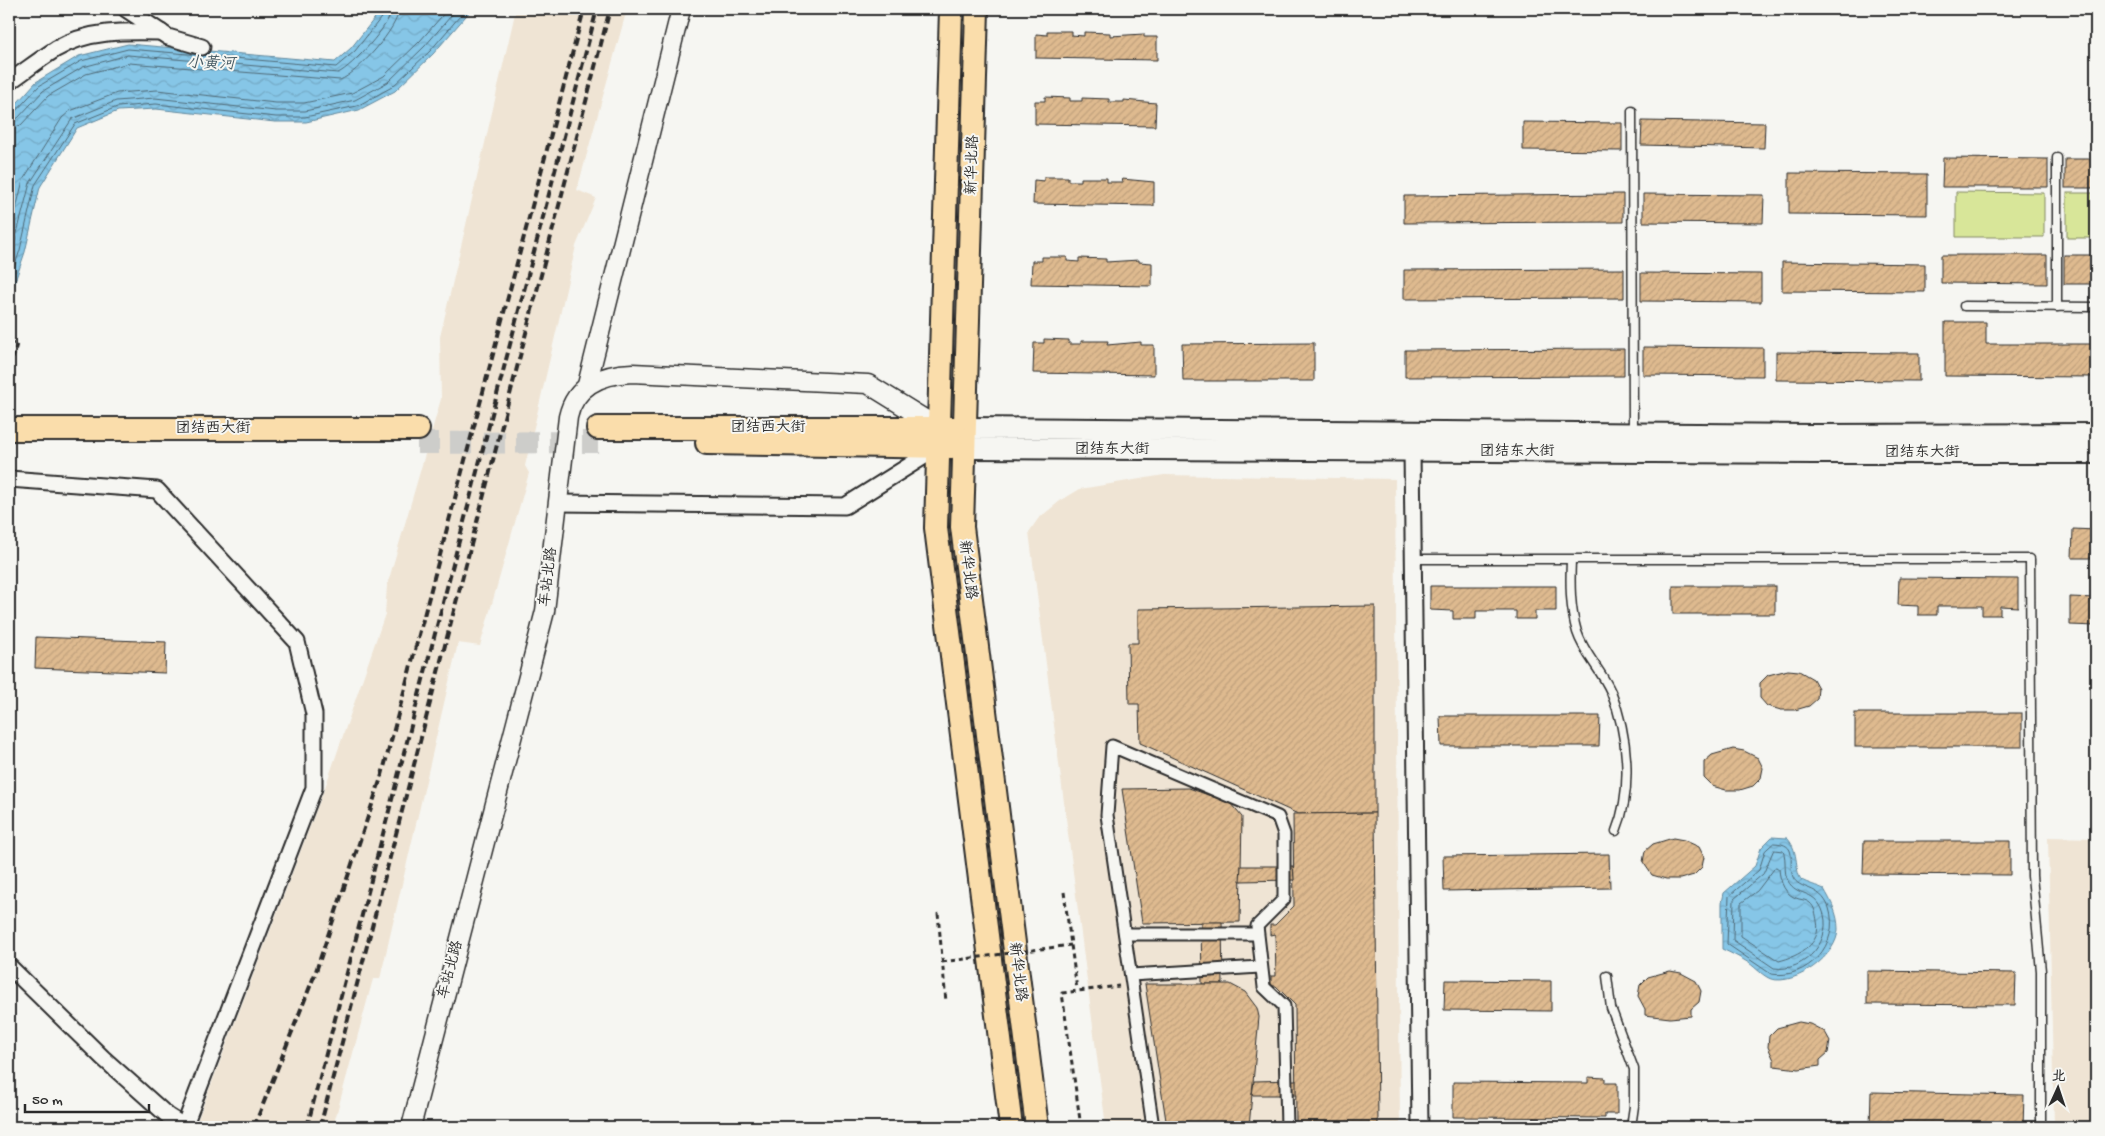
<svg xmlns="http://www.w3.org/2000/svg" width="2105" height="1136" font-family="'Gochi Hand','LXGW WenKai TC',sans-serif">
  <defs>
    <pattern id="water-waves" width="16" height="10" patternUnits="userSpaceOnUse" patternTransform="scale(1.25)"><rect width="16" height="10" fill="#86c6e7"/><path d="M0 5q4-4 8 0t8 0" fill="none" stroke="#74aac6"/></pattern>
    <pattern id="building-hatch" width="6" height="6" patternUnits="userSpaceOnUse" patternTransform="scale(1.25)"><rect width="6" height="6" fill="#deba8f"/><path d="M-1 1l2-2M0 6l6-6M5 7l2-2" fill="none" stroke="#bfa07c"/></pattern>
  </defs>
  <rect width="100%" height="100%" fill="#f6f6f2"/>
  <filter id="ink" filterUnits="userSpaceOnUse"><feTurbulence type="fractalNoise" baseFrequency=".02" numOctaves="2"/><feDisplacementMap in="SourceGraphic" scale="10" xChannelSelector="R" yChannelSelector="G"/><feConvolveMatrix kernelMatrix="1 2 1 2 8 2 1 2 1" color-interpolation-filters="sRGB"/></filter>
  <g filter="url(#ink)">
    <g fill="#efe4d4">
      <path d="M516 9H627L577 190 596 198 576 246 525 466 529 473 480 646 458 643 380 979H373L333 1127H195L327 782 385 614 387 586 441 399 440 337Z"/>
      <path d="M1164 475 1395 479 1400 1127H1106L1029 532 1038 519 1060 501 1080 489Z"/>
      <path d="M2048 837 2096 838V1127H2054Z"/>
    </g>
    <g fill="#d8e699" stroke="#828862">
      <path d="M1956 192 2044 193V237H1956Z"/>
      <rect x="2067" y="193" width="29" height="45"/>
    </g>
    <g fill="url(#water-waves)" stroke="#62889c">
      <path d="M382 9H472L433 54 395 91 359 110 306 122H275L156 109 118 111 77 128 40 187 25 252 9 299V112L36 82 79 56 128 44 335 62 351 48Z"/>
      <path d="M1772 837 1787 838C1800 851 1794 874 1802 880 1806 883 1818 886 1824 889 1831 901 1838 914 1838 929 1838 955 1796 986 1771 979 1763 976 1756 968 1749 963 1741 958 1731 953 1722 949V903L1724 893 1755 866 1761 848Z"/>
    </g>
    <g fill="none" stroke-linecap="round" stroke-linejoin="round">
      <g stroke="#4f6976" stroke-width="1">
        <path d="M200 55 336 67 355 51 384 14 385 9"/>
        <path d="M9 115 14 113 39 86 81 61 128 49 200 55"/>
        <path d="M9 121 18 118 43 91 83 67 128 55 338 73C352 67 391 24 392 9"/>
        <path d="M9 129 21 125 48 96 86 74 129 63 340 80C357 74 399 27 399 9"/>
        <path d="M9 238 23 180 62 118 70 111 117 93 157 90 276 103H304L352 93 384 76 420 41 448 9"/>
        <path d="M9 264 30 183 72 119 116 101 155 98 276 111H305L355 100 388 82 425 46 457 9"/>
        <path d="M9 283 20 250 35 185 75 124 117 107 156 104 276 117H305L357 106 392 87 430 51 466 9"/>
        <path d="M1774 843C1800 844 1787 861 1793 877 1799 891 1820 884 1829 908 1841 944 1807 980 1771 974L1727 944 1729 896 1759 870 1765 851Z"/>
        <path d="M1774 850 1783 851C1787 860 1783 872 1788 881 1797 897 1813 889 1822 909 1835 938 1805 973 1774 968L1733 940 1734 899 1763 874Z"/>
        <path d="M1776 867 1779 869C1780 882 1785 896 1799 899 1803 900 1807 900 1810 903 1815 907 1816 915 1817 921 1822 944 1799 956 1779 961L1741 936V903L1757 891Z"/>
      </g>
    </g>
    <g fill="url(#building-hatch)" stroke="#2b2b2b">
      <path d="M1047 31H1071V35L1084 36V32L1110 33V36L1144 34V37H1157V60L1036 58V34L1047 35Z"/>
      <path d="M1045 97 1070 98V101H1082V98L1109 99V102H1124V100L1156 103 1155 126 1035 124V101H1045Z"/>
      <path d="M1642 121 1765 123 1764 148 1641 145Z"/>
      <path d="M1523 122 1622 123V151L1523 150Z"/>
      <path d="M1943 158 2048 159V187H1942Z"/>
      <rect x="2065" y="159" width="31" height="29"/>
      <path d="M1789 173 1927 174V215L1789 214Z"/>
      <path d="M1044 177H1068V181H1081V178H1107V182H1123L1122 179 1154 182V206L1033 204 1034 180 1044 181Z"/>
      <path d="M1623 194V222L1404 223V196Z"/>
      <path d="M1643 194 1764 195 1763 223 1643 222Z"/>
      <path d="M1941 255H2047V284L1941 283Z"/>
      <rect x="2064" y="255" width="32" height="29"/>
      <path d="M1042 257H1067V261L1079 262V258L1106 259V262L1139 260V262L1152 263V286L1031 284 1032 261H1042Z"/>
      <path d="M1782 262 1925 264V292L1782 291Z"/>
      <path d="M1624 269V298L1404 299V270Z"/>
      <path d="M1641 273 1761 274V302L1641 301Z"/>
      <path d="M1945 322H1986V344H2096V377L1945 376Z"/>
      <path d="M1044 339 1069 340V344H1081V341H1108L1107 345 1141 342V345H1154V375L1033 373 1034 343H1044Z"/>
      <path d="M1314 343V381H1183L1182 344Z"/>
      <path d="M1643 347 1763 348V376L1643 375Z"/>
      <path d="M1624 349V376L1405 377V350Z"/>
      <path d="M1776 352 1919 353V381L1776 380Z"/>
      <path d="M2073 529 2096 530V558H2072Z"/>
      <path d="M1899 578 2018 579V607L2000 606V615H1982V606H1937V615H1918V606L1898 605Z"/>
      <path d="M1430 586H1556V611H1535V619H1516V611H1476V619H1453V611L1430 610Z"/>
      <rect x="1673" y="586" width="102" height="28"/>
      <path d="M2070 597 2096 598V626L2070 625Z"/>
      <path d="M1375 606V813L1298 814 1140 743 1139 704H1129L1128 643H1138V609Z"/>
      <path d="M36 637 166 642 165 673 35 668Z"/>
      <path d="M1788 670 1799 671 1813 679 1818 688 1817 699 1809 706 1795 710H1781L1767 706 1760 698V683L1768 675Z"/>
      <rect x="1855" y="713" width="167" height="34"/>
      <path d="M1440 716H1600L1599 746H1441Z"/>
      <path d="M1733 749 1744 751 1758 758 1763 768 1761 778 1753 786 1740 790H1726L1712 786 1704 778V762L1712 755Z"/>
      <path d="M1189 788 1230 803 1242 817 1240 922 1142 923 1122 789Z"/>
      <path d="M1375 813 1378 1127H1296L1295 1005 1276 986H1271V976H1276L1275 934 1270 935V925H1275L1294 906 1293 814Z"/>
      <path d="M1673 838 1684 840 1699 847 1704 857 1702 867 1694 875 1680 879H1666L1652 875 1643 862 1645 851 1653 844Z"/>
      <path d="M1864 841H2010V875L1863 874Z"/>
      <path d="M1609 854 1610 888 1444 891 1443 856Z"/>
      <path d="M1241 866H1293L1294 880 1240 881Z"/>
      <path d="M1201 922H1222L1223 984H1202Z"/>
      <path d="M1670 971 1681 973 1696 981 1701 991 1699 1002 1691 1009V1016L1670 1018 1645 1015V1009L1638 996 1640 985 1648 977Z"/>
      <path d="M1867 971 2016 973 2015 1005 1867 1004Z"/>
      <path d="M1445 980 1551 981V1011L1444 1010Z"/>
      <path d="M1145 984H1230L1245 992 1257 1008 1259 1017 1249 1127H1167Z"/>
      <path d="M1799 1022 1810 1024 1825 1032 1830 1041 1828 1053 1820 1060V1066L1799 1069 1774 1066V1060L1768 1047 1769 1036 1777 1028Z"/>
      <path d="M1588 1077 1605 1078V1083H1617V1114H1605V1118L1453 1117V1082L1588 1083Z"/>
      <path d="M1296 1080V1095H1252L1254 1081Z"/>
      <path d="M1871 1092 2024 1095 2023 1127 1870 1126Z"/>
      <path d="M1728 1122 1748 1127H1707L1717 1123Z"/>
    </g>
    <g fill="none" stroke-linecap="round" stroke-linejoin="round">
      <path stroke="#cdcdca" stroke-width="22" stroke-dasharray="22 11" stroke-linecap="butt" d="M417 443 598 442"/>
      <g stroke="#2b2b2b" stroke-width="11">
        <g id="service">
          <path d="M1632 111 1633 432"/>
          <path d="M2057 158V307"/>
          <path d="M1964 306 2096 307"/>
          <path d="M1413 559H2030L2032 876 2041 971V1127"/>
          <path d="M1571 560C1570 584 1570 608 1577 632 1584 654 1602 671 1611 692 1628 734 1633 789 1616 831"/>
          <path d="M1607 976 1611 1008 1634 1069V1106L1631 1127"/>
        </g>
      </g>
      <g stroke="#2b2b2b" stroke-width="15">
        <g id="pedestrian">
          <path d="M1125 934H1257"/>
          <path d="M1131 975 1260 967"/>
          <path d="M1153 1127 1107 815 1112 746 1278 817 1284 834V899L1257 926 1264 987 1284 1006 1287 1127"/>
        </g>
      </g>
      <g stroke="#2b2b2b" stroke-width="19">
        <g id="minor">
          <path d="M126 9 168 37 202 47"/>
          <path d="M9 82C25 71 40 59 56 49 88 30 125 31 161 32"/>
          <path d="M1412 451 1420 1127"/>
          <path d="M9 479 157 490 297 642 314 714V788L184 1127"/>
          <path d="M558 503 845 506 939 447"/>
          <path d="M9 966 103 1058 168 1116 184 1126"/>
        </g>
      </g>
      <g stroke="#2b2b2b" stroke-width="21">
        <g id="tertiary">
          <path d="M587 385 681 9"/>
          <path d="M411 1127 545 611 568 417C575 385 602 374 632 373L868 384 939 428"/>
        </g>
      </g>
      <g stroke="#2b2b2b" stroke-width="24">
        <g id="secondary">
          <path d="M966 428 1815 435 2096 434"/>
          <path d="M965 448 1815 453H2096"/>
        </g>
      </g>
      <g stroke="#2b2b2b" stroke-width="26">
        <g id="primary">
          <path d="M951 9 936 528 1011 1127"/>
          <path d="M977 9 962 527 1037 1127"/>
          <path d="M598 428H954"/>
          <path d="M9 429H418"/>
          <path d="M707 443 952 447"/>
        </g>
      </g>
      <g stroke="#2b2b2b" stroke-width="3" stroke-dasharray="5 4" stroke-linecap="butt">
        <path d="M9 343 17 344 9 373"/>
        <path d="M1064 892 1077 990"/>
        <path d="M938 913 946 1002"/>
        <path d="M1081 1127 1062 993 1119 986"/>
      </g>
      <use href="#service" stroke="#f6f6f2" stroke-width="8"/>
      <use href="#pedestrian" stroke="#f6f6f2" stroke-width="11"/>
      <use href="#minor" stroke="#f6f6f2" stroke-width="15"/>
      <use href="#tertiary" stroke="#f6f6f2" stroke-width="18"/>
      <use href="#secondary" stroke="#f6f6f2" stroke-width="20"/>
      <use href="#primary" stroke="#faddab" stroke-width="22"/>
      <g stroke="#2b2b2b" stroke-width="4" stroke-dasharray="8 4" stroke-linecap="butt">
        <path d="M254 1127 315 974 382 775 584 9"/>
        <path d="M307 1127 597 9"/>
        <path d="M320 1127 610 9"/>
      </g>
      <path stroke="#2b2b2b" stroke-width="3" stroke-dasharray="5 4" stroke-linecap="butt" d="M942 962 1071 945"/>
    </g>
  </g>
  <g text-anchor="middle" dominant-baseline="central" stroke-width="4" stroke-linejoin="round" paint-order="stroke">
    <g font-size="15" fill="#2b2b2b" stroke="#f6f6f2">
      <text transform="translate(973 165) rotate(-88)">新华北路</text>
      <text x="768" y="428">团结西大街</text>
      <text x="213" y="429">团结西大街</text>
      <text x="1112" y="450">团结东大街</text>
      <text x="1517" y="452">团结东大街</text>
      <text x="1922" y="453">团结东大街</text>
      <text transform="translate(967 570) rotate(83)">新华北路</text>
      <text transform="translate(549 577) rotate(-83)">车站北路</text>
      <text transform="translate(451 970) rotate(-75)">车站北路</text>
      <text transform="translate(1017 972) rotate(83)">新华北路</text>
    </g>
    <g font-size="16" font-style="italic" fill="#465a63" stroke="#f6f6f2">
      <text transform="translate(211 65) rotate(1)">小黄河</text>
    </g>
  </g>
  <rect width="2105" height="1136" fill="none" stroke="#f6f6f2" stroke-width="30"/>
  <rect x="15" y="15" width="2075" height="1106" fill="none" stroke="#2b2b2b" stroke-width="2" filter="url(#ink)"/>
  <g transform="translate(2058 1088) rotate(3)" stroke="#f6f6f2" stroke-width="4" paint-order="stroke">
  <path d="M0-4L9 19L0 12L-9 19Z" fill="#2b2b2b"/>
  <text y="-8" font-size="14" font-weight="bold" text-anchor="middle" fill="#2b2b2b">北</text>
  </g>
  <path d="M25 1104v8h124v-8" fill="none" stroke="#2b2b2b" stroke-width="2.5"/>
  <text x="32" y="1104" font-size="15" fill="#2b2b2b" stroke="#f6f6f2" stroke-width="4" paint-order="stroke">50 m</text>
</svg>
